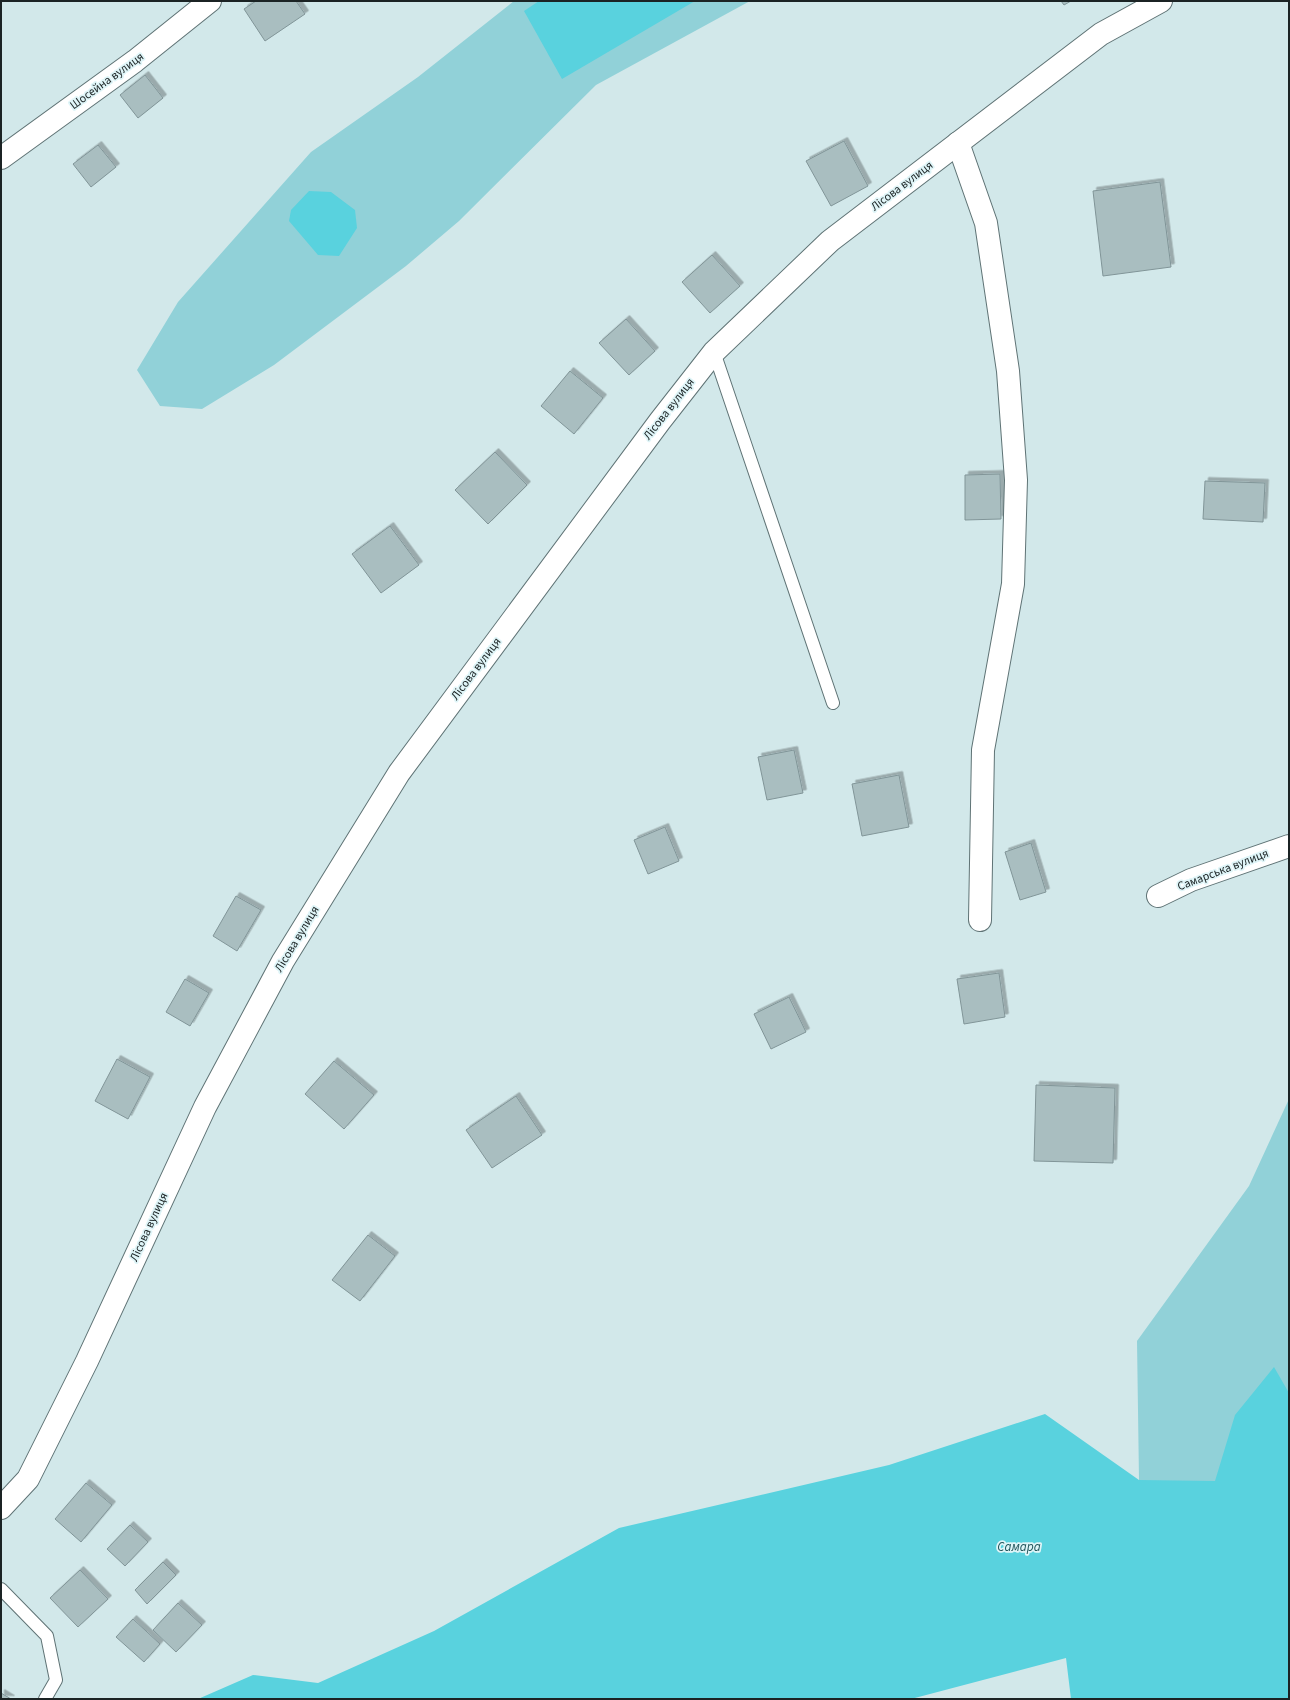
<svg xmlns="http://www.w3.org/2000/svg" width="1290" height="1700" font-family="'Source Sans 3',sans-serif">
  <defs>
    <filter id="shadow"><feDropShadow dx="3.5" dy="-3.5" stdDeviation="0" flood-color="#0004"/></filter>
  </defs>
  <rect width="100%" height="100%" fill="#d2e8ea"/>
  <g fill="#91d1d8">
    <path d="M514 1H750L596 85 459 221 406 266 274 365 202 409 160 406 137 370 178 302 311 152 418 77Z"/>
    <path d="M1289 1099V1697L1139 1480 1137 1341 1249 1186Z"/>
  </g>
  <g fill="#59d2de">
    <path d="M539 1H695L562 79 524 11Z"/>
    <path d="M309 191 331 192 355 210 357 228 339 256 318 255 289 221 291 210Z"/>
    <path d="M1274 1367 1289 1393V1699H1071L1066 1658 911 1699H198L253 1675 318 1683 434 1631 619 1528 889 1465 1045 1414 1139 1480 1215 1481 1235 1415Z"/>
  </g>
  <g fill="#a9bec0" stroke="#819598" filter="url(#shadow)">
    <path d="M256 1H296L305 14 265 41 244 9Z"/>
    <path d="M1061 1H1071L1064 5Z"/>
    <path d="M145 75 163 98 138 118 120 95Z"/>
    <path d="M844 141 868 186 831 206 806 161Z"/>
    <path d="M98 145 116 167 91 187 73 164Z"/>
    <path d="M1160 182 1171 267 1103 276 1093 191Z"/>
    <path d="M712 255 740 286 710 313 682 282Z"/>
    <path d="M626 319 655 351 629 375 599 343Z"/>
    <path d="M570 371 603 398 574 434 541 406Z"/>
    <path d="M495 452 527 485 488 524 455 490Z"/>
    <path d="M1000 474 1001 519 965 520V475Z"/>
    <path d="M1205 481 1265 483 1263 522 1203 519Z"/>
    <path d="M390 526 419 565 381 593 352 554Z"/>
    <path d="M794 750 803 793 767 800 758 757Z"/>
    <path d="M899 775 909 827 862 836 852 784Z"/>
    <path d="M665 827 679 861 648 874 634 840Z"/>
    <path d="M1031 843 1046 892 1020 900 1005 852Z"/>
    <path d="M236 896 261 910 237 951 213 936Z"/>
    <path d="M999 973 1005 1017 964 1024 957 979Z"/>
    <path d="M185 979 209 993 190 1026 166 1012Z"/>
    <path d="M789 997 806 1032 771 1049 754 1014Z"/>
    <path d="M117 1059 150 1077 128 1119 95 1101Z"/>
    <path d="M334 1061 374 1095 344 1129 305 1094Z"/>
    <path d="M1036 1085 1115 1088 1113 1163 1034 1161Z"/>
    <path d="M516 1096 542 1135 492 1168 466 1130Z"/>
    <path d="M368 1235 395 1256 360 1301 332 1280Z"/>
    <path d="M86 1483 112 1505 81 1542 55 1519Z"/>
    <path d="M130 1525 148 1542 125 1566 107 1549Z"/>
    <path d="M163 1562 176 1575 147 1604 135 1590Z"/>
    <path d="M80 1570 108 1599 78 1627 50 1598Z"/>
    <path d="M178 1603 202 1625 176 1652 153 1630Z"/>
    <path d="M133 1619 160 1644 144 1662 116 1637Z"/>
    <path d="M1 1693 11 1699H1Z"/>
  </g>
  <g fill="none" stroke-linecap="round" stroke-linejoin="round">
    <g stroke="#5f7375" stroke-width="14">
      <g id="lane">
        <path d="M714 352 833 703"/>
        <path d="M1 1589 47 1636 56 1680 45 1699"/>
      </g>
    </g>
    <g stroke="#5f7375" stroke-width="24">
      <g id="street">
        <path d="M958 143 986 223 1008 371 1016 480 1013 584 983 750 980 920"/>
        <path d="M1 158 135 61 210 1"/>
        <path d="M1158 896 1191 880 1289 846"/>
        <path d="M1 1508 28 1479 87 1361 205 1107 283 961 399 773 660 421 714 352 830 241 1101 34 1161 1"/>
      </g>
    </g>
    <use href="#lane" stroke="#fff" stroke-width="12"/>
    <use href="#street" stroke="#fff" stroke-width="22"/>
  </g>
  <g text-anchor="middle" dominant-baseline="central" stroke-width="3.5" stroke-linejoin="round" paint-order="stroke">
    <g font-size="12" fill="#1b2324" stroke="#dff5f8">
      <text transform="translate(107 81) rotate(-36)">Шосейна вулиця</text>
      <text transform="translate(902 186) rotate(-37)">Лісова вулиця</text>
      <text transform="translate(669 409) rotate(-52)">Лісова вулиця</text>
      <text transform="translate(476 669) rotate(-53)">Лісова вулиця</text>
      <text transform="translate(1223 870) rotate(-21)">Самарська вулиця</text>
      <text transform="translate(297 939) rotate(-59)">Лісова вулиця</text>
      <text transform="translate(149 1227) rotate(-65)">Лісова вулиця</text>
    </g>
    <g font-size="13" font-style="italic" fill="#22565c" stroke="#dff5f8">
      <text x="1019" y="1547">Самара</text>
    </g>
  </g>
  <rect width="1290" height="1700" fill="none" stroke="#1b2324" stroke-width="4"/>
</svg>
